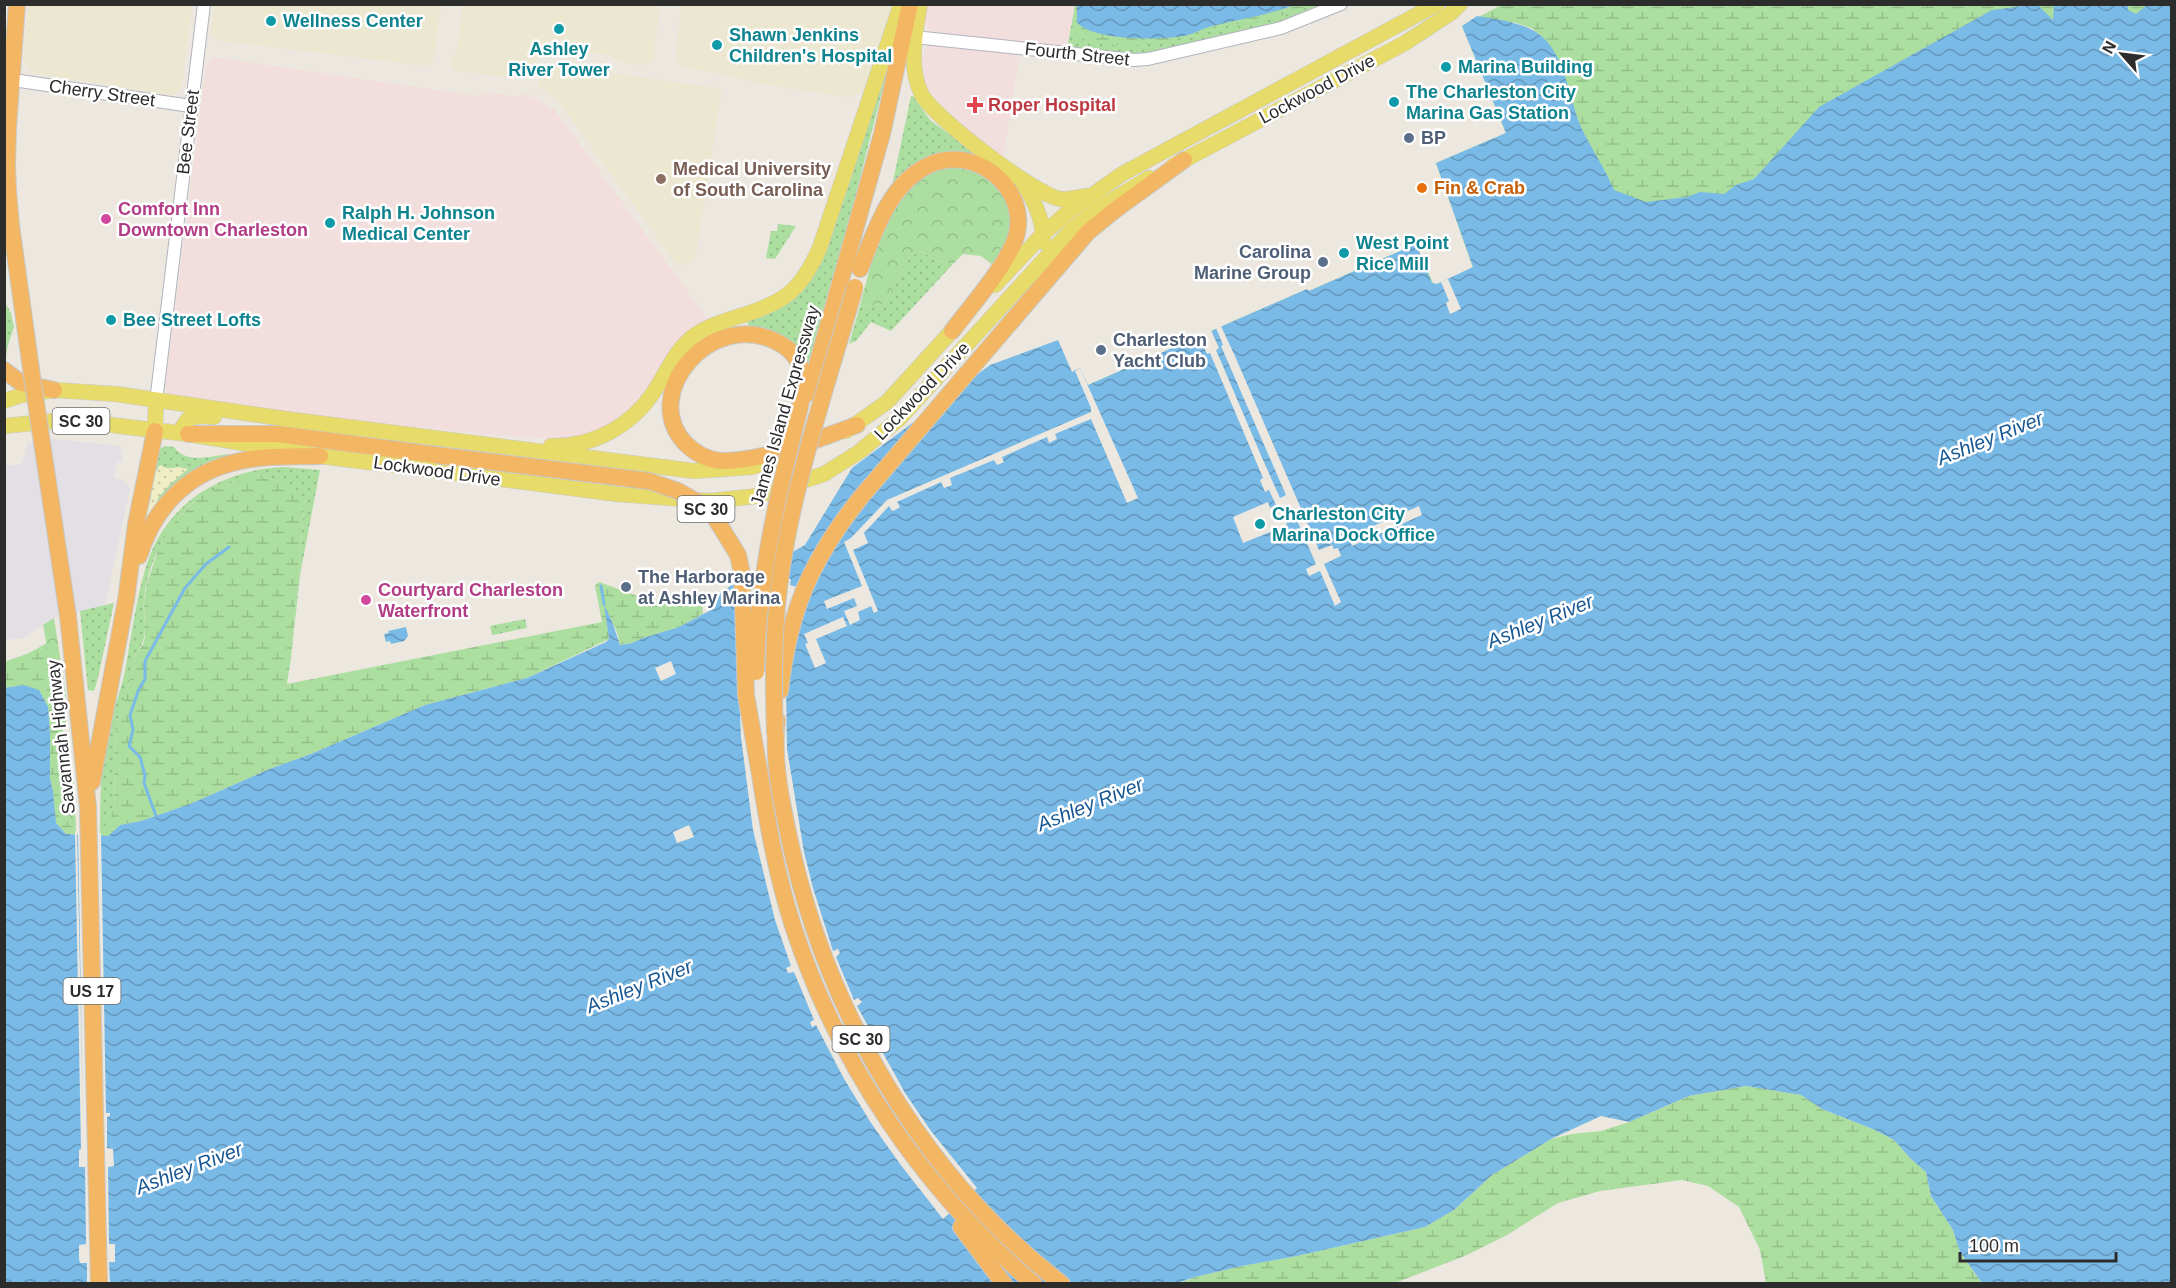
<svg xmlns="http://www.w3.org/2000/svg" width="2176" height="1288" font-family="Helvetica,sans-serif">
  <defs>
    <pattern id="grass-dots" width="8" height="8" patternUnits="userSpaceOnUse" patternTransform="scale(1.5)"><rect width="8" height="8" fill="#acdea0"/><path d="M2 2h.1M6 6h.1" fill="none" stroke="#94bf8a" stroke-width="1.8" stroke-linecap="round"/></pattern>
    <pattern id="forest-crowns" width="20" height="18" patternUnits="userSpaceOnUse" patternTransform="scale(1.5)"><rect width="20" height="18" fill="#acdea0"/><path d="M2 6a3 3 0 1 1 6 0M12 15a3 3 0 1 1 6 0" fill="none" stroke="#94bf8a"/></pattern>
    <pattern id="wetland-marsh" width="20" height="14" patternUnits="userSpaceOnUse" patternTransform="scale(1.5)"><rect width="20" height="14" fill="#acdea0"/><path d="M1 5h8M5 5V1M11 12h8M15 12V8" fill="none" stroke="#94bf8a"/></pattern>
    <pattern id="sand-dots" width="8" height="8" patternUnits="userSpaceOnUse" patternTransform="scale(1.5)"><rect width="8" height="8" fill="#efeec5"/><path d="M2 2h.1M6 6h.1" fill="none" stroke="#cdcca9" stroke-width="1.8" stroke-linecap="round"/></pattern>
    <pattern id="water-waves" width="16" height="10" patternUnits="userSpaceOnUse" patternTransform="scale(1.5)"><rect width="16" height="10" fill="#7abae6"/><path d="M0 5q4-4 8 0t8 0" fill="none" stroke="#6497bb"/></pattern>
  </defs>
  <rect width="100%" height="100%" fill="#ece8df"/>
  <path fill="#e2dfe5" d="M56 439 120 446 123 462H117L114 478 123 480 130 489 105 605 54 618 23 638 5 640V466L22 464 28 442Z"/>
  <g fill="#ece7d0">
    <path d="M28 5H192L182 85 179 91 170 96 34 73 29 69 23 58Z"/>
    <path d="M215 5V4L441 5 434 60 427 66 222 41 215 38 211 30Z"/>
    <path d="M463 5H660L654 50 656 57 647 64 640 65 620 62 610 55 578 52 569 55 551 54 539 59 523 73 513 78 457 71 453 69 450 63V59L456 55Z"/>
    <path d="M681 5H895L867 87 859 94 847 97 767 85 720 74 682 67 677 62 676 57Z"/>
    <path d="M558 65 722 89 695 260 690 264 680 265 676 263 556 98 538 87V78L542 72 549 66Z"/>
  </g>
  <g fill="#f2dfdd">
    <path d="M927 5H1075L1067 49 934 33 928 29 924 23Z"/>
    <path d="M930 44 1020 53 1003 159 947 113 931 98 924 79 922 58 925 48Z"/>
    <path d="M214 57 478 96 488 92 518 97 525 93 554 109 710 322 617 424 571 440 482 434 303 415 173 396 168 393 165 386 206 67 208 62Z"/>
  </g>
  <g fill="url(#grass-dots)">
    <path d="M1075 5H1332L1275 26 1141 55 1067 49Z"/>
    <path d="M890 59 854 202 808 363 806 364C786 339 783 331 749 327L747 321 807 285 824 257Z"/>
    <path d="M911 96H913L930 120 985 160 892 186Z"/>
    <path d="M778 224 796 226 775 259 766 258 771 231H777Z"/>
    <path d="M921 251 935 260 953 264 891 331 871 322 856 341 849 344 860 306 884 304 908 258Z"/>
    <path d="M5 302 11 313 14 327 8 345 5 363Z"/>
    <path d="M165 446 174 447C189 467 215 453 236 454L159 503 157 499 165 489 187 469C177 468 169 470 159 466L153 478 151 499 148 506 146 504 158 450Z"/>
    <path d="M284 467 320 470 300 575 291 658 305 498C276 475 256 469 221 488 214 492 206 493 200 497 195 500 190 506 186 510 163 534 147 566 144 600 142 621 151 636 136 653 129 690 115 724 114 761 113 780 121 822 100 829 100 795 101 757 109 724 114 708 120 692 124 676 132 637 138 576 156 542 181 494 232 469 284 467Z"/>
    <path d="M114 603 98 678 94 691 88 690 80 611Z"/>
    <path d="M525 619 527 628 492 635 490 626Z"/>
  </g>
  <g fill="url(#forest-crowns)">
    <path d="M953 166C982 173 1003 181 1009 214 1010 219 1012 227 1011 232 1008 243 998 255 993 265L981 256 963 254 953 264 935 260 921 251 908 258 884 304 860 306C870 267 887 194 926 174 934 170 945 169 953 166Z"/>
    <path d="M54 618 66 696V722L62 726 43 625Z"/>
    <path d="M63 743 73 772 76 828C68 825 66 820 65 812Z"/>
  </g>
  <g fill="url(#wetland-marsh)">
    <path d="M1294 5H1313C1279 19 1243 26 1206 27L1276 12Z"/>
    <path d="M1501 5H2156L1602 290 1534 29 1513 22 1576 262 1088 385 1307 289 1309 291 1416 244 1433 283 1437 284 1473 268 1436 163 1506 133 1462 26Z"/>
    <path d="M1077 22 1079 25 1093 33 1128 36 1139 40 1171 37C1146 51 1102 46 1076 37Z"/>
    <path d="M247 476C270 476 289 482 305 498L291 658 287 684 602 622 595 586 599 582 654 602 701 593 703 614 679 627 643 638 632 643 620 645 617 632 605 607 609 639 527 678 425 705 311 754 272 768 190 804 141 821 120 825 108 836H99L100 829C121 821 113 780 114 761 115 724 129 690 136 653L143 645 145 637 144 601 147 583 159 547 172 525 199 497Z"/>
    <path d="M47 643 63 733 65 812C66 820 68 825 76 828V834H66L56 823 54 811 53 792 50 778V733L48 707 24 685 5 688 4 662 29 653Z"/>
    <path d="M1746 1086 1801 1095 1822 1109 1875 1130 1894 1140 1911 1159 1926 1172 1931 1196 1953 1230 1960 1252 1982 1283H1766L1760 1250 1739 1207 1708 1186 1682 1180 1600 1191 1558 1203 1507 1235 1467 1255 1395 1283 1178 1284 1195 1277 1242 1266 1297 1256 1425 1227 1454 1210 1492 1175 1551 1139 1572 1134 1601 1131 1629 1122 1689 1096Z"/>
  </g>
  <path fill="url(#sand-dots)" d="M160 465 168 469 178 467 188 469 170 484 157 499 159 503 143 527 146 504 149 506 151 499 153 476Z"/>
  <g fill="url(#water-waves)">
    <path d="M1077 5V4L1294 5C1266 16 1238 19 1209 27 1202 29 1195 33 1188 35 1166 41 1090 41 1077 22Z"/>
    <path d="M2031 5H2038L2053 20 2054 5H2128V10L2136 14 2147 5H2171V1283H1982L1960 1252 1953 1230 1931 1196 1926 1172 1911 1159 1894 1140 1875 1130 1822 1109 1801 1095 1746 1086 1689 1096 1629 1122 1601 1116 1551 1139 1492 1175 1454 1210 1425 1227 1297 1256 1242 1266 1195 1277 1178 1283H5L4 688 24 685 39 690 48 707 50 733V778L53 792 56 823 66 834 108 836 120 825 141 821 190 804 272 768 311 754 425 705 527 678 606 642 609 639 604 604 613 624 620 645 632 643 643 638 679 627 709 611 719 595 730 586 805 545 852 468 990 365 1058 340 1072 372 1080 368 1088 385 1307 289 1309 291 1416 244 1432 283 1437 284 1473 267 1436 163 1506 133 1462 26 1477 16C1535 25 1552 30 1569 89 1573 102 1576 117 1582 129 1592 150 1605 168 1614 190L1646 202 1687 197 1700 192 1724 194 1736 185 1754 179 1819 107 1992 10Z"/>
    <path d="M406 627 408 636 404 641 391 644 390 641 386 642 384 634 389 633 388 631Z"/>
  </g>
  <g fill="#ece8df">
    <path d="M1448 279 1461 309 1450 314 1446 303 1449 301 1441 282Z"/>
    <path d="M1221 326 1234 354 1319 550 1332 545 1334 549 1338 548 1341 556 1324 564 1341 602 1335 606 1320 571 1309 576 1306 569 1316 564 1292 509 1283 513 1287 525 1243 543 1233 517 1268 502 1270 508 1276 505 1269 490 1265 492 1260 480 1263 478 1210 353 1207 354 1199 336 1211 330 1219 348 1216 350 1263 460 1280 498 1286 495 1221 346 1223 345 1216 328Z"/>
    <path d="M1080 368 1138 498 1127 503 1091 419 1055 434 1057 439 1049 443 1047 437 1002 457 1004 462 997 465 994 460 950 478 952 485 947 487 944 488 941 482 897 502 900 507 895 510 892 511 889 506 864 533 868 543 853 550 878 611 874 613 871 606 858 612 860 620 850 625 844 611 857 606 854 598 827 609 824 601 862 586 844 542 851 538 887 500 1091 412V408L1075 371Z"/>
    <path d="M1419 506 1422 515 1352 546 1348 537Z"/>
    <path d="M751 573 791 579 790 585 797 587 802 615 786 683 787 749 804 852 813 888 833 951 838 949 840 953 836 957 844 976 854 1000 858 998 862 1002 857 1006 905 1093 931 1131 977 1188 943 1219 900 1164 871 1123 843 1077 816 1025 812 1027 810 1022 814 1020 794 972 788 973 786 968 791 966 775 920 753 830 741 737 734 581 747 574 750 580Z"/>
    <path d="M843 617 847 626 816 639 826 663 815 668 805 644 808 643 804 634Z"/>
    <path d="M671 661 676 674 661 681 655 668Z"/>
    <path d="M689 825 694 837 677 843 673 832Z"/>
    <path d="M75 831H77L83 1114 78 831 101 833 106 1113H110V1116L107 1117V1148L113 1149 114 1166 108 1167 109 1244H115V1262H109L110 1283H87V1263H80L79 1259V1245L86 1244 85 1167H79V1150L81 1149Z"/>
  </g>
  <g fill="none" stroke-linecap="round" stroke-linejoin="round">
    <g stroke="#7abae6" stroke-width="3">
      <path d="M601 586 604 604"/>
      <path d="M156 816 144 783 145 775 140 757 129 746 133 730 130 715 139 689 145 679V661L185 588 206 564 229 547"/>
    </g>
    <g stroke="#b2b3be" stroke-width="14">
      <g id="minor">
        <path d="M914 37 1134 60 1148 59 1281 28 1341 4"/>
        <path d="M13 80 191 106"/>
        <path d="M156 402 204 4"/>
      </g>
    </g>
    <g stroke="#c8c8c8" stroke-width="16">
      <g id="major">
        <path d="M920 4C915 33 908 68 922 95 935 118 1034 194 1060 199 1069 200 1078 197 1087 196"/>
        <path d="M1173 166 1405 43 1451 13 1460 4"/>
        <path d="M1023 183C1034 200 1044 221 1043 242"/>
        <path d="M995 285 1043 234 1067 213 1122 174 1437 4"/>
        <path d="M4 401 22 395 54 390 116 394 286 419 694 471 752 467 777 459"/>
        <path d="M4 426 54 421H77L188 434 320 456 617 494 710 501 757 496 824 474 859 452 899 419 1072 229 1101 207 1149 178"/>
        <path d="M155 431 156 402"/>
        <path d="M846 431 887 402 960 322"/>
        <path d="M188 434 183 426 188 419 200 416 214 417"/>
        <path d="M551 446C593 447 632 426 655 390 668 370 675 350 695 335 708 326 722 322 737 317 783 303 801 292 820 247L901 4"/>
      </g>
    </g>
    <g stroke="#c8c8c8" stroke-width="18">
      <g id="highway">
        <path d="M8 190 7 167 8 128 17 4"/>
        <path d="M860 269C875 231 889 184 929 165 973 144 1027 186 1017 233 1011 261 970 307 952 331"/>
        <path d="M4 370 21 383 54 390"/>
        <path d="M809 393 882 134 910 4"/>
        <path d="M188 434H278L436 455"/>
        <path d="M793 435C801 401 817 362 777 342 711 308 639 394 685 443 696 454 709 461 725 461 772 459 814 440 857 425"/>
        <path d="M139 556C153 510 185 475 232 463 260 455 291 457 320 456"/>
        <path d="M68 616 88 807 99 1284"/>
        <path d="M780 691C789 610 811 560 861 497L1088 232 1115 210 1184 160"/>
        <path d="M777 720C772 757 781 800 789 837 825 1009 921 1175 1062 1284"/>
        <path d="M760 775C768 826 777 877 793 926 838 1064 923 1190 1034 1284"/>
        <path d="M92 782 126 600 136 524 155 431"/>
        <path d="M961 1227 1004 1284"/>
      </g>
    </g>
    <use href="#minor" stroke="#fff" stroke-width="12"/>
    <use href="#major" stroke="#e7dc69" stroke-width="15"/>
    <use href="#highway" stroke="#f3b663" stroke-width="16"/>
    <g stroke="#c8c8c8" stroke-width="18" stroke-linecap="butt">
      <g id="highway-bridge">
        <path d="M8 190 11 225 32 376 68 616"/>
        <path d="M436 455 649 481 678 491 699 503 714 516 738 555 742 574 746 695 760 775"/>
        <path d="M756 672C757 591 773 514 793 435"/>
        <path d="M775 734C773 678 773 622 782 566 797 471 829 379 855 287"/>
      </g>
    </g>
    <use href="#highway-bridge" stroke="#f3b663" stroke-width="16"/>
  </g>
  <g fill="#0f9aa8" stroke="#fff" stroke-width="2">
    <circle cx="271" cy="21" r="6"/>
    <circle cx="559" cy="29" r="6"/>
    <circle cx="717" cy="45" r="6"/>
    <circle cx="1446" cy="67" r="6"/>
    <circle cx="1394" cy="102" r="6"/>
    <circle cx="330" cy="223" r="6"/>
    <circle cx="1344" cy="253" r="6"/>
    <circle cx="111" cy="320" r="6"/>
    <circle cx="1260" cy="524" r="6"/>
  </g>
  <path fill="#e0444e" stroke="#fff" stroke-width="2" d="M972 96h6v6h6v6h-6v6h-6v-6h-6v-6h6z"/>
  <g fill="#5c6f8a" stroke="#fff" stroke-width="2">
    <circle cx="1409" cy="138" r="6"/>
    <circle cx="1323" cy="262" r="6"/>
    <circle cx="1101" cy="350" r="6"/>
    <circle cx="626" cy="587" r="6"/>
  </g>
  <circle fill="#8d6e63" stroke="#fff" stroke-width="2" cx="661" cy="179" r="6"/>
  <circle fill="#e8710a" stroke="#fff" stroke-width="2" cx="1422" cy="188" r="6"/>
  <g fill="#d1479c" stroke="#fff" stroke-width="2">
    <circle cx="106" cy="219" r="6"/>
    <circle cx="366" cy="600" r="6"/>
  </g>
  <g text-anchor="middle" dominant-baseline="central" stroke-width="5" stroke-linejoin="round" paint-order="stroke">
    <g fill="#fff" stroke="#6b6b6b" stroke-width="1.5">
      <rect x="52.5" y="408" width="57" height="26" rx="4.5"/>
      <rect x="677.5" y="496" width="57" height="26" rx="4.5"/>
      <rect x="63.5" y="978" width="57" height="26" rx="4.5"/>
      <rect x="832.5" y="1026" width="57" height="26" rx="4.5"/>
    </g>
    <g font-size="16" font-weight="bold" fill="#2c2c2c">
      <text x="81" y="421">SC 30</text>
      <text x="706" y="509">SC 30</text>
      <text x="92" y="991">US 17</text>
      <text x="861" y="1039">SC 30</text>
    </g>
    <g font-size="18" font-weight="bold" fill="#0d838f" stroke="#fff" text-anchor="start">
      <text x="283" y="21">Wellness Center</text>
      <text x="729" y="35">Shawn Jenkins<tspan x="729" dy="21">Children's Hospital</tspan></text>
      <text x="559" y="49" text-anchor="middle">Ashley<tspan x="559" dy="21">River Tower</tspan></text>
      <text x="1458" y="67">Marina Building</text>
      <text x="1406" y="92">The Charleston City<tspan x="1406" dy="21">Marina Gas Station</tspan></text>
      <text x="342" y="213">Ralph H. Johnson<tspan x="342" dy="21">Medical Center</tspan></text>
      <text x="1356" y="243">West Point<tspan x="1356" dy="21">Rice Mill</tspan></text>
      <text x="123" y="320">Bee Street Lofts</text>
      <text x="1272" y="514">Charleston City<tspan x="1272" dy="21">Marina Dock Office</tspan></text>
    </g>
    <g font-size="18" fill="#2c2c2c" stroke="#fff">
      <text transform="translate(1077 54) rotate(6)">Fourth Street</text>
      <text transform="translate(1317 89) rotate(-28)">Lockwood Drive</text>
      <text transform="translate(102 93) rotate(8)">Cherry Street</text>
      <text transform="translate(188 132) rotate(-83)">Bee Street</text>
      <text transform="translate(922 391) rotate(-46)">Lockwood Drive</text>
      <text transform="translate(785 406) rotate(-74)">James Island Expressway</text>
      <text transform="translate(437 471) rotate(8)">Lockwood Drive</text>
      <text transform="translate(61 737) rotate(-96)">Savannah Highway</text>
    </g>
    <g font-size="18" font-weight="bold" fill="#be3a42" stroke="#fff" text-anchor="start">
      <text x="988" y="105">Roper Hospital</text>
    </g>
    <g font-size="18" font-weight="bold" fill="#4e5e75" stroke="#fff" text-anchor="start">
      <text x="1421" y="138">BP</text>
      <text x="1311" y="252" text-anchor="end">Carolina<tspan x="1311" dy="21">Marine Group</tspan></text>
      <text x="1113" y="340">Charleston<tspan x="1113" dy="21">Yacht Club</tspan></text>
      <text x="638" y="577">The Harborage<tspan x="638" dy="21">at Ashley Marina</tspan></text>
    </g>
    <g font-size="18" font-weight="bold" fill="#785e54" stroke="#fff" text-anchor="start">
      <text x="673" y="169">Medical University<tspan x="673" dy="21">of South Carolina</tspan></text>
    </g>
    <g font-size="18" font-weight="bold" fill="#c56008" stroke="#fff" text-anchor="start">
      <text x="1434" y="188">Fin &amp; Crab</text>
    </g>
    <g font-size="18" font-weight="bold" fill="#b23c85" stroke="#fff" text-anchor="start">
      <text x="118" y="209">Comfort Inn<tspan x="118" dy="21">Downtown Charleston</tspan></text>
      <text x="378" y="590">Courtyard Charleston<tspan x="378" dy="21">Waterfront</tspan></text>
    </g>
    <g font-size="20" font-style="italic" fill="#175794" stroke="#fff">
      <text transform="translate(1990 438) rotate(-22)">Ashley River</text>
      <text transform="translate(1540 621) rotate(-22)">Ashley River</text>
      <text transform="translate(1090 804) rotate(-22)">Ashley River</text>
      <text transform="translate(639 986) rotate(-22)">Ashley River</text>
      <text transform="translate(189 1168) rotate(-21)">Ashley River</text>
    </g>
  </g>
  <rect width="2176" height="1288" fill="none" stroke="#2c2c2c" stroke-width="12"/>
  <g transform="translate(2122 54) rotate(298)" stroke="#ffffff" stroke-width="4.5" paint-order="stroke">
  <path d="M0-4.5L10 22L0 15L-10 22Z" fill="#2c2c2c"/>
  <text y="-9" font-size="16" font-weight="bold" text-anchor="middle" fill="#2c2c2c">N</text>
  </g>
  <path d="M1960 1252v9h156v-9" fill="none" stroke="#2c2c2c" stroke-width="3"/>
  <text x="1969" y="1252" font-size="18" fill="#2c2c2c" stroke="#ffffff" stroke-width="4.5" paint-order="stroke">100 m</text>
</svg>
